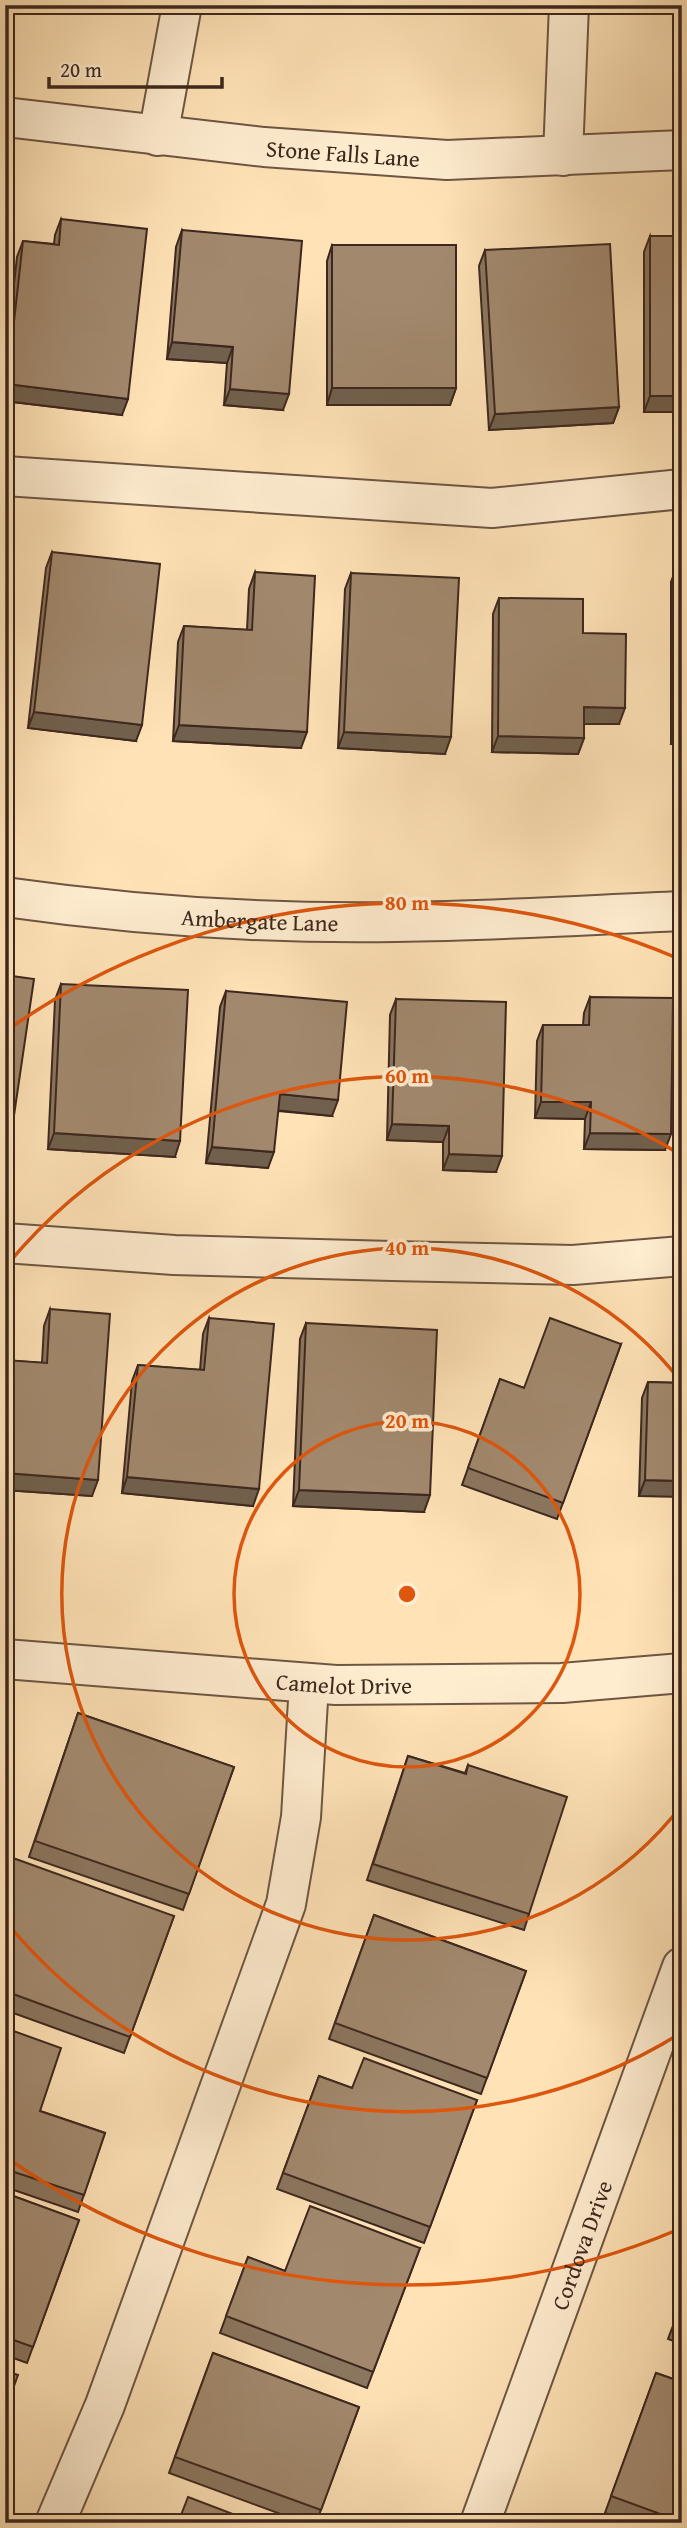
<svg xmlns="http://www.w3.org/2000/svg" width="687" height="2528" font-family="'Gentium Book Plus',serif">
  <rect width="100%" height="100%" fill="#ffe3b7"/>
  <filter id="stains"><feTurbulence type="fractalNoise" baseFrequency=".00286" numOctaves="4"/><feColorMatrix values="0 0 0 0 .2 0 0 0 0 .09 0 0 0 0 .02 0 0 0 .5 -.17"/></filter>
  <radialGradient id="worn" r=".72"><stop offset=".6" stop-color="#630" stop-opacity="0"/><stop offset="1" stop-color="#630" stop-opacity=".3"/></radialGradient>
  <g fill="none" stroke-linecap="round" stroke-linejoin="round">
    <g stroke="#6e5644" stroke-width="42">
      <g id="minor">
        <path id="s1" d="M5 117 264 147 447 160 682 150"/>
        <path d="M158 136 182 5"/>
        <path d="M563 156 569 5"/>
        <path d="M5 476 492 508 682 489"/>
        <path id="s2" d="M5 897C132 915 268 924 396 922 491 921 587 915 682 911"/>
        <path d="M5 1243 174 1255 392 1261 573 1265 682 1256"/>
        <path id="s3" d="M5 1659 336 1685 562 1683 682 1673"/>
        <path d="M55 2523 105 2405 286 1904 301 1817 309 1684"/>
        <path id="s4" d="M480 2523 682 1967"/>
      </g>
    </g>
    <use href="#minor" stroke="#ffedd0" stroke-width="38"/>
  </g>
  <g fill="#8b765f" stroke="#3d271e" stroke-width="2">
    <path d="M61 219 122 415 5 401V365L17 257 23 241 54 244 55 235Z"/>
    <path d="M182 230 283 410 224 405 227 363 167 359 176 247Z"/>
    <path d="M650 236 682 412H644V252Z"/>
    <path d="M332 245 456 388 450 405H327V261Z"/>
    <path d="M485 250 619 407 613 423 489 430 479 266Z"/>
    <path d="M52 552 136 741 28 728 46 568Z"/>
    <path d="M677 566H682V744H671V582Z"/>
    <path d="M255 572 301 748 173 741 178 642 184 626 247 630 249 589Z"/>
    <path d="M351 573 445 754 338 748 345 589Z"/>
    <path d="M499 598 583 633 619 724H584V738L578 754 492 752 493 614Z"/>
    <path d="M5 975 12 1129 6 1146 5 1145Z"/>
    <path d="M61 984 175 1157 48 1149 55 1000Z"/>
    <path d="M226 991 332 1116 278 1111 268 1168 206 1163 220 1007Z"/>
    <path d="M590 997 665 1150 584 1149 585 1119 535 1118 537 1041 543 1025H583L584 1013Z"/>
    <path d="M396 999 496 1172 443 1170V1142L387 1140 390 1015Z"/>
    <path d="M50 1309 92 1496 5 1490V1360L42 1363 44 1326Z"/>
    <path d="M209 1318 253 1506 122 1493 132 1381 138 1365 200 1370 203 1334Z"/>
    <path d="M306 1323 424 1512 293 1506 300 1339Z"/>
    <path d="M621 1344 557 1519 462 1485 500 1379 524 1388Z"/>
    <path d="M648 1382 682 1383 639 1496 642 1398Z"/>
    <path d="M78 1713 234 1767 183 1910 29 1857Z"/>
    <path d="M408 1756 465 1773 468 1765 529 1914 524 1930 367 1880Z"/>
    <path d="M5 1879 174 1916 124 2053 5 2010Z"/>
    <path d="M374 1915 526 1971 481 2094 329 2039Z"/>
    <path d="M5 2028 40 2111 105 2133 78 2212 5 2187Z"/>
    <path d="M319 2076 352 2088 477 2100 424 2243 277 2189Z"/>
    <path d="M5 2193 79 2220 27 2363 5 2355Z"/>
    <path d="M420 2248 367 2388 220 2333 248 2257 285 2271Z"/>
    <path d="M682 2302V2344L668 2339Z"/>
    <path d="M213 2353 359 2407 316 2523H305L169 2473Z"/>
    <path d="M656 2373 682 2382V2523H633L605 2513Z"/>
  </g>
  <g fill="#71604d" stroke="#3d271e" stroke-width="2">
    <path d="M172 342 233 347 227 363 167 359Z"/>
    <path d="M7 384 128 399 122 415 5 401V389Z"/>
    <path d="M332 388H456L450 405H327Z"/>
    <path d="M230 389 289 394 283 410 224 405Z"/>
    <path d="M650 396H682V412H644Z"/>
    <path d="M619 407 613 423 489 430 495 414Z"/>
    <path d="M584 707 625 708 619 724H578Z"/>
    <path d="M34 712 142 725 136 741 28 728Z"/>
    <path d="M179 725 307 732 301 748 173 741Z"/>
    <path d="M676 728H682V744H671Z"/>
    <path d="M344 732 451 737 445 754 338 748Z"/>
    <path d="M498 736 584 738 578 754 492 752Z"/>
    <path d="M280 1094 338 1100 332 1116 274 1110Z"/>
    <path d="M541 1102H591L585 1119 535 1118Z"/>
    <path d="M392 1124 449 1126 443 1142 387 1140Z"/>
    <path d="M54 1133 180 1141 175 1157 48 1149Z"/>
    <path d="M590 1133 671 1134 665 1150 584 1149Z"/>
    <path d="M212 1147 274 1152 268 1168 206 1163Z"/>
    <path d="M449 1154 502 1156 496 1172 443 1170Z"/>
    <path d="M5 1473 98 1480 92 1496 5 1490Z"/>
    <path d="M127 1477 259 1489 253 1506 122 1493Z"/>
    <path d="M645 1480 682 1481V1497L639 1496Z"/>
    <path d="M299 1490 430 1495 424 1512 293 1506Z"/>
  </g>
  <g fill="#a2896e" stroke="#3d271e" stroke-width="2">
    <path d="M61 219 147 229 128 399 7 384 23 241 59 245Z"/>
    <path d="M182 230 302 241 289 394 230 389 233 347 172 342Z"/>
    <rect x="650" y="236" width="32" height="160"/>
    <path d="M610 244 619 407 495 414 485 250Z"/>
    <rect x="332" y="245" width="124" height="143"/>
    <path d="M52 552 160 564 142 725 34 712Z"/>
    <path d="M677 566H682V728H676Z"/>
    <path d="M255 572 315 576 307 732 179 725 184 626 252 630Z"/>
    <path d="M351 573 459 578 451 737 344 732Z"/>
    <path d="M499 598 583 599V633L626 634 625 708 584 707V738L498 736Z"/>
    <path d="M5 975 34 979 12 1129 5 1128Z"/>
    <path d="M61 984 188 990 180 1141 54 1133Z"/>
    <path d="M226 991 347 1002 338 1100 280 1094 274 1152 212 1147Z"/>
    <path d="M590 997 673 998 671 1134 590 1133 591 1102H541L543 1025H589Z"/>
    <path d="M396 999 506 1002 502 1156 449 1154V1126L392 1124Z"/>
    <path d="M50 1309 110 1314 98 1480 5 1473V1360L47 1363Z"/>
    <path d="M209 1318 274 1324 259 1489 127 1477 138 1365 204 1370Z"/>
    <path d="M550 1318 621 1344 563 1503 468 1468 500 1379 524 1388Z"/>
    <path d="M306 1323 437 1330 430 1495 299 1490Z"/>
    <path d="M648 1382 682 1383V1481L645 1480Z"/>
    <path d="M78 1713 234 1767 189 1894 35 1841Z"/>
    <path d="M408 1756 466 1774 468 1765 567 1797 529 1914 373 1864Z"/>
    <path d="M13 1858 174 1916 130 2037 5 1991V1879Z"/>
    <path d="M374 1915 526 1971 487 2078 335 2023Z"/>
    <path d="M5 2028 61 2048 40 2111 105 2133 84 2195 5 2169Z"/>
    <path d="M364 2058 477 2100 430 2227 283 2173 319 2076 352 2088Z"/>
    <path d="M5 2193 79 2220 33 2347 5 2337Z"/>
    <path d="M310 2206 420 2248 373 2372 226 2316 248 2257 285 2271Z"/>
    <path d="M682 2302V2325L674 2323Z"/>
    <path d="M213 2353 359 2407 321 2510 175 2457Z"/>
    <path d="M5 2371 18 2375 5 2411Z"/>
    <path d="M656 2373 682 2382V2522L611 2496Z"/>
    <path d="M188 2497 246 2519 244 2523H178Z"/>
  </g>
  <g fill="none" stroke="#df560d" stroke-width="3.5">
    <circle cx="407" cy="1594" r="173"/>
    <path d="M682 1805A346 346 0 1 1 682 1383"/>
    <path d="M681 2033A518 518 0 0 1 7 1923M7 1265A518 518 0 0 1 681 1155"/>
    <path d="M677 2230A691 691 0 0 1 6 2157M6 1031A691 691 0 0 1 677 958"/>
  </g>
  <g text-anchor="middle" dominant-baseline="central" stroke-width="7" stroke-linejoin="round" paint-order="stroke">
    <g font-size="23" fill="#3d271e" stroke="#ffedd0">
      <text stroke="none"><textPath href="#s1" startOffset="340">Stone Falls Lane</textPath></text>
      <text stroke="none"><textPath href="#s2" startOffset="256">Ambergate Lane</textPath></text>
      <text stroke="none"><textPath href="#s3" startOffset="340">Camelot Drive</textPath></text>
      <text stroke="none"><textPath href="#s4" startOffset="296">Cordova Drive</textPath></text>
    </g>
  </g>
  <circle cx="407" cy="1594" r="10" fill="#df560d" stroke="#ffedd0" stroke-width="3.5"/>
  <g font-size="21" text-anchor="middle" font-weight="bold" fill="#df560d" stroke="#ffedd0" stroke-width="7" stroke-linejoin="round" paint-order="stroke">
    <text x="407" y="910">80 m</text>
    <text x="407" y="1083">60 m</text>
    <text x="407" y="1255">40 m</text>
    <text x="407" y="1428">20 m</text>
  </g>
  <rect width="687" height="2528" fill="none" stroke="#ffe3b7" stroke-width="28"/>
  <rect x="7" y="7" width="673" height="2514" fill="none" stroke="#3d271e" stroke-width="3.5"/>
  <rect x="14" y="14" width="659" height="2500" fill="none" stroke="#3d271e" stroke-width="2"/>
  <path d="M49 77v10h173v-10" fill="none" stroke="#3d271e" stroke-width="3.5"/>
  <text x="60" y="77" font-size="21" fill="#3d271e" stroke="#ffedd0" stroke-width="5" paint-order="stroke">20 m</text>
  <rect width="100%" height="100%" filter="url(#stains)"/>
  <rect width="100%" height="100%" fill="url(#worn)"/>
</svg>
